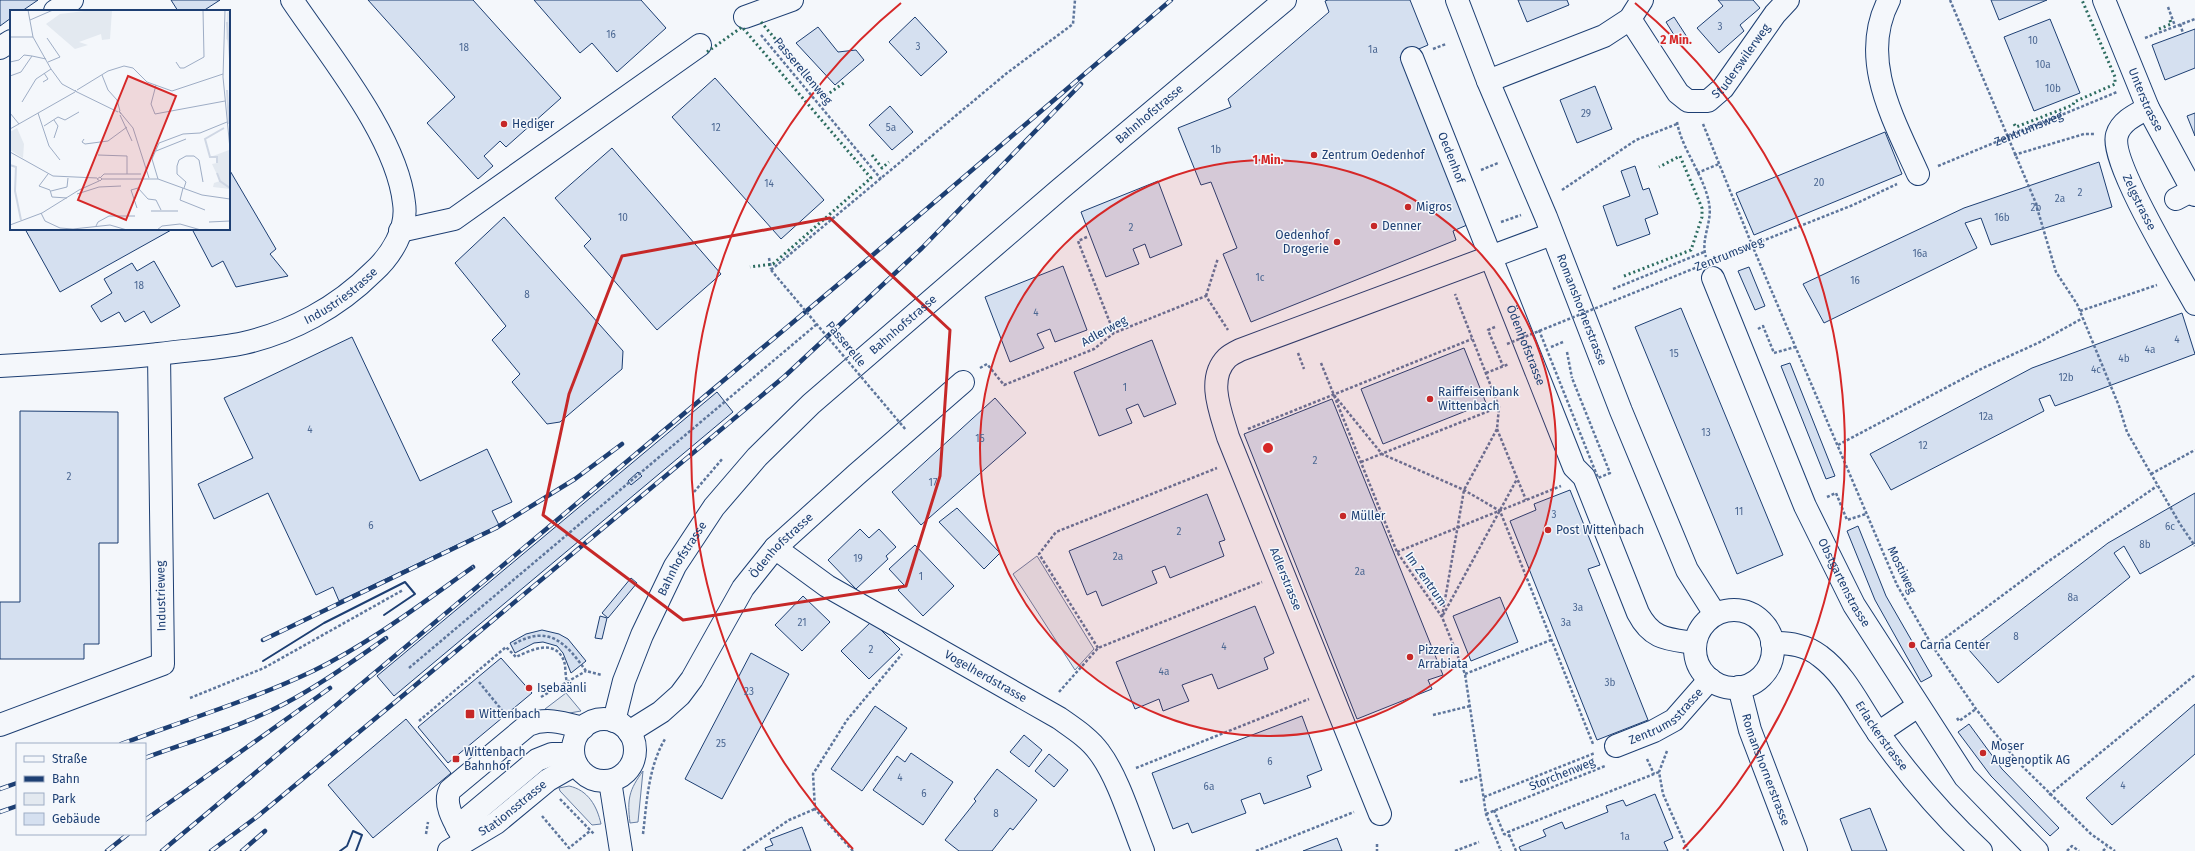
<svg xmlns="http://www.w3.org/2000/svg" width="2195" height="851" font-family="'Fira Sans',sans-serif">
  <rect width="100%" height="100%" fill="#f4f7fb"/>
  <g fill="#e3e9f0" stroke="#687fa3">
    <path d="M1037 556 1094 649 1075 670 1013 574Z"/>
    <path d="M566 693 581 711 564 714 545 709Z"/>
    <path d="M643 771 638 822 630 823C627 799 629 790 643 771Z"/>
    <path d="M569 786C588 790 597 806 601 824L592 825 560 791 559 788Z"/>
  </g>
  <g fill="#d5e0f0" stroke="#1d3f73">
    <path d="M0 0H38L22 11H11V18L0 26Z"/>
    <path d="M171 0H220L203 11H178Z"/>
    <path d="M368 0H473L561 98 506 147 500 141 484 156 493 166 478 179 427 123 455 97Z"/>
    <path d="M534 0H641L666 28 617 72 592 43 580 53Z"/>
    <path d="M1328 0H1410L1428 45 1400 57 1467 225 1453 231 1456 240 1251 322 1223 254 1237 248 1211 182 1201 185 1178 128 1231 107 1228 99 1329 12 1325 1Z"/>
    <path d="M1518 0H1567L1569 5 1527 22Z"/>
    <path d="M1718 0H1753L1760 8 1740 25 1744 31 1719 53 1697 28 1723 6Z"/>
    <path d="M1991 0H2047L1999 20Z"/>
    <path d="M915 17 947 52 921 76 889 42Z"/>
    <path d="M1674 17 1687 37 1679 43 1666 22Z"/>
    <path d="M2050 19 2080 93 2034 111 2004 37Z"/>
    <path d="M818 27 838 52 856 50 864 60 835 85 796 43Z"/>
    <path d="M2195 29V68L2165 80 2152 45Z"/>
    <path d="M715 78 824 200 781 239 672 117Z"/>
    <path d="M1595 86 1612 129 1577 143 1560 100Z"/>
    <path d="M890 106 913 132 892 150 869 125Z"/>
    <path d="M2195 113V136L2187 116Z"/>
    <path d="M1885 132 1902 174 1754 235 1736 193Z"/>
    <path d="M612 148 721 274 657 330 584 246 591 239 555 198Z"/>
    <path d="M2099 162 2112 207 1991 245 1981 218 1965 223 1977 248 1824 323 1803 284 1964 208Z"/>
    <path d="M1635 166 1643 190 1649 188 1658 214 1645 219 1650 234 1617 246 1603 206 1630 196 1621 171Z"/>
    <path d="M229 169 276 249 270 254 288 276 236 287 223 261 212 267 192 229H229Z"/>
    <path d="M1158 181 1182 245 1150 258 1145 244 1133 249 1139 264 1106 277 1081 212Z"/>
    <path d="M504 217 623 351 622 369 560 422 547 424 512 382 520 374 492 340 506 326 455 263Z"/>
    <path d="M25 229H173L60 292Z"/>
    <path d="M154 261 180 306 151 323 144 311 125 322 119 312 101 322 91 306 112 293 104 279 132 263 137 271Z"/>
    <path d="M1063 266 1087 330 1055 342 1050 329 1037 334 1044 348 1010 362 985 297Z"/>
    <path d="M1749 267 1765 306 1755 310 1738 271Z"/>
    <path d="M1681 308 1783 555 1737 574 1635 327Z"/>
    <path d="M2182 313 2195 354 2055 406 2050 395 2039 399 2044 411 1891 490 1870 454 2032 368Z"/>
    <path d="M352 337 420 481 487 449 512 502 492 511 499 525 339 601 333 587 316 595 268 493 214 519 198 484 253 458 224 398Z"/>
    <path d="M1152 340 1176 404 1144 417 1138 404 1126 409 1132 423 1099 436 1074 372Z"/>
    <path d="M1464 348 1486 403 1383 444 1361 389Z"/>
    <path d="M1790 363 1835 476 1826 479 1781 366Z"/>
    <path d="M717 392 733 412 394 696 377 676Z"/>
    <path d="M995 398 1026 433 921 525 892 492Z"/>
    <path d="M1332 399 1443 675 1428 680 1432 689 1357 719 1244 434Z"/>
    <path d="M20 411 118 412V543H99V644H84V659H0V602H20Z"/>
    <path d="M638 472 642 476 631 485 628 481Z"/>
    <path d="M1570 490 1600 565 1588 569 1648 720 1597 740 1510 521 1536 510 1534 504Z"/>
    <path d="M2195 493V543L2140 574 2124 546 2114 553 2130 577 1998 683 1969 650 2108 543Z"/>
    <path d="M1207 494 1225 540 1219 542 1224 556 1170 578 1165 566 1152 571 1157 583 1102 606 1096 591 1087 595 1069 551Z"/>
    <path d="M957 508 1000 553 984 569 939 522Z"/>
    <path d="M1858 526 1886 596 1932 676 1921 682 1875 600 1847 531Z"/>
    <path d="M860 529 869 538 879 529 896 547 886 556 888 559 856 589 828 560Z"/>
    <path d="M915 545 954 586 923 616 898 590 904 585 889 569Z"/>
    <path d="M631 578 637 583 608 618 602 613Z"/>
    <path d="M803 596 830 622 802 651 775 625Z"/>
    <path d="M1500 597 1518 642 1471 661 1453 616Z"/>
    <path d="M1255 606 1274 653 1264 658 1268 669 1218 689 1212 674 1182 685 1189 701 1163 711 1159 699 1135 709 1116 662Z"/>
    <path d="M600 616 607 618 602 639 595 638Z"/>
    <path d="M872 621 900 649 869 679 841 651Z"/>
    <path d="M542 630 559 634 568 639 586 661 571 673 563 653 557 646 543 642 534 643 515 653 510 643 526 634Z"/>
    <path d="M751 653 789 674 722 799 685 779Z"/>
    <path d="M501 658 532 693 448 763 418 727Z"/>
    <path d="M2195 704V754L2112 825 2086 798Z"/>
    <path d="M875 706 907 728 862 791 831 769Z"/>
    <path d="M1302 716 1322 770 1307 776 1311 787 1264 804 1260 793 1241 800 1246 813 1192 833 1188 823 1173 829 1152 773Z"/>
    <path d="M406 719 451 773 373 838 328 785Z"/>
    <path d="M1969 724 2002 769 2059 828 2050 836 1991 776 1958 732Z"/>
    <path d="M1024 735 1042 750 1029 767 1010 752Z"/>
    <path d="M911 753 953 782 923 825 873 790 897 756 905 762Z"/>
    <path d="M1049 754 1068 770 1054 787 1035 771Z"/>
    <path d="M997 769 1037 800 1013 830 1010 828 992 851H959L945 840 976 801 974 799Z"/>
    <path d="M1655 794 1673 838 1664 842 1668 851H1521L1519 847 1546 836 1543 830 1562 822 1565 829 1608 812 1606 806 1623 800 1626 806Z"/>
    <path d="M1870 808 1887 851H1852L1840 819Z"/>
    <path d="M802 827 811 851H766L765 848 773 845 770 839Z"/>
    <path d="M1337 838 1342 851H1303Z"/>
  </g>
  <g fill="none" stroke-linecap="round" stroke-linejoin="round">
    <g stroke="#1d3f73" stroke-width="24">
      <g id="minor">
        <path d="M1889 0C1858 59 1894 120 1918 174"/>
        <path id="s2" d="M2104 0 2148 108 2195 195"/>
        <path d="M55 11 72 0"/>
        <path d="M745 17 792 0"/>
        <path id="s3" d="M1630 19 1678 93 1688 101H1708L1723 88 1775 14 1788 0"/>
        <path d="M0 48 11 41"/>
        <path id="s4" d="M1412 58 1574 467 1584 477 1638 613C1652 640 1668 639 1695 643"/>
        <path d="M1488 81 1604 36 1630 19 1642 0"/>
        <path id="s5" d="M2148 108C2137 114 2121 121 2117 135 2109 161 2179 275 2195 304"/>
        <path d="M2176 199 2193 190"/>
        <path d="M400 231 454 219 700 45"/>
        <path id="s6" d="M1713 278 1805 506 1854 605 1965 777 2037 851"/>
        <path id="s7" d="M0 366C53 363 106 360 159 354 187 350 216 349 244 343 292 332 338 307 373 272 391 256 408 229 404 203 397 137 329 55 292 0"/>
        <path id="s8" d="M775 548 827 586 1059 718C1073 728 1089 738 1099 752 1118 777 1131 821 1143 851"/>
        <path id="s9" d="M1772 643C1790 643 1806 645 1820 656 1847 676 1860 708 1879 734 1909 776 1943 816 1981 851"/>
        <circle cx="604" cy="750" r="31"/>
        <path id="s10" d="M614 721 624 681 642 635 675 566 714 507 757 457 811 404 1059 190 1285 0"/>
        <path d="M0 725 163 664 159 354"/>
        <path id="s11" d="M629 732 661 712 680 695 692 679 743 588 775 548 857 474 963 382"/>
        <path d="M1878 733 1918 706"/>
        <path id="s12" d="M1616 746 1654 731 1674 720 1710 679"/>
        <path d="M610 781 621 851"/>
        <path d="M1380 814 1228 437C1221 413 1206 379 1227 358 1230 355 1236 352 1240 350L1552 234"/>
        <path d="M457 827 537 760 552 754H573"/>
        <path d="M465 841C458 827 442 806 450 790L528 725C547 717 564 723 583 728"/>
        <path id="s13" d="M449 851 496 823 548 780 576 764"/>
      </g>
    </g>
    <g stroke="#1d3f73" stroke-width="24">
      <g id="major">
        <path id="s14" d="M1457 0 1488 81 1546 217 1621 411 1687 570 1715 614"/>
        <circle cx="1734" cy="649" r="39"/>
        <path id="s15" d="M1739 687 1750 730 1796 851"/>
      </g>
    </g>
    <g stroke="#5e769c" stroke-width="2.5" stroke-dasharray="3 2" stroke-linecap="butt">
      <path d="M1950 0 2035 201 2056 272 2077 304 2119 406 2127 432 2180 524 2195 546"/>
      <path d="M2168 7 2175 26"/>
      <path d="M2180 24 2183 33"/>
      <path d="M761 35 881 179"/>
      <path d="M2145 38 2195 19"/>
      <path d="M1433 49 1446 44"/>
      <path d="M1677 122C1682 150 1704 175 1709 203 1713 222 1700 239 1706 257"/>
      <path d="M1703 124 1752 245 1897 585 1933 647 1976 709 2017 761 2091 834 2115 851"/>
      <path d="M2014 155 2084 134H2095"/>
      <path id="s1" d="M1938 166 2117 92"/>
      <path d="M1481 170 1498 163"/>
      <path d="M1697 173 1719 164"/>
      <path d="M1562 190 1636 140 1677 124"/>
      <path d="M1501 222 1521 215"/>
      <path d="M1087 237 1078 241 1114 333"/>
      <path d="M1752 245 1853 205 1897 184"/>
      <path d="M769 258 771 269"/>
      <path d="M771 270 1007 73 1073 24 1075 0"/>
      <path d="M1613 289 1704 252"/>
      <path d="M1206 296 1218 258"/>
      <path d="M2080 311 2157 285"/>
      <path d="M1495 327 1488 330 1503 366"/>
      <path d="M1758 329 1763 326 1774 353 1795 347"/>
      <path d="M1551 347 1563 342"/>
      <path d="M1567 352 1572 378"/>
      <path d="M1298 353 1304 369"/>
      <path d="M1321 363 1397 552 1442 617 1465 674 1486 814 1501 851"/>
      <path d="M980 368 987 364 1004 385 1094 349 1114 333 1206 296 1228 330"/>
      <path d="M1486 373 1509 364"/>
      <path d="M1334 395 1382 454 1464 490 1500 511 1593 744"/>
      <path d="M1248 429 1472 339"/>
      <path d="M1497 429 1526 500"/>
      <path d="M1838 445 1983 368 2038 343 2083 318"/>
      <path d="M1361 462 1499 407"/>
      <path d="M2151 474 2195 450"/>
      <path d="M694 492 723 458"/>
      <path d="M1827 497 1836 493 1847 520 1866 514"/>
      <path d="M1397 552 1561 486"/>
      <path d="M1443 615 1517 479"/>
      <path d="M1442 617 1464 490 1497 429 1499 407 1455 294"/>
      <path d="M514 644C549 624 566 643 586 671L602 675"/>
      <path d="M1933 647 2046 563 2157 486"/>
      <path d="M1098 648 1039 554 1056 532 1217 468"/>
      <path d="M409 668 817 324"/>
      <path d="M1465 674 1551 640"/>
      <path d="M479 682 505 714"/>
      <path d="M1059 692 1098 648 1262 582"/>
      <path d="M541 697 586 671"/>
      <path d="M190 698 264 668 403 590"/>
      <path d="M1433 715 1470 706"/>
      <path d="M1957 718 1959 721 1976 709"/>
      <path d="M419 721 506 647 516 657C531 650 555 638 564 661 566 667 565 676 567 682"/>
      <path d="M1667 751 1659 772 1663 794 1688 851"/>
      <path d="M1647 759 1654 774"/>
      <path d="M1136 768 1309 699"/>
      <path d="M1460 782 1481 776"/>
      <path d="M2049 795 2195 675"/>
      <path d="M1484 797 1595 753"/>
      <path d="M560 799 594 834"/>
      <path d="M1494 810 1504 834 1510 836"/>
      <path d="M1486 814 1605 766"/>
      <path d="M542 816 569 848 590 831"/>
      <path d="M426 834 428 822"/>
      <path d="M643 834C647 801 648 768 665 739"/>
      <path d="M1377 844V851"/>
      <path d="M743 851 789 820 815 809"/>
      <path d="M853 851 815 809 813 774 847 720 902 654"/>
      <path d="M1256 851 1354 812"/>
      <path d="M1455 851 1479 842"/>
      <path d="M1516 851 1508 832 1659 772"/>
      <path d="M2067 851 2072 846 2079 851"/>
      <path d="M2103 851 2107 847"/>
    </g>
    <use href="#minor" stroke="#f4f7fb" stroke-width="22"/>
    <use href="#major" stroke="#f4f7fb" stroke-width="22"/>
    <g stroke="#1d3f73" stroke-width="4.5">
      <g id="rail">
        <path d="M263 640 496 528 575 479 622 444"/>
        <path d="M121 744C185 720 252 700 313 671 370 643 421 604 473 567"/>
        <path d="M145 758C191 741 240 727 284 704 320 685 353 661 386 638"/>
        <path d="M0 789 17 783"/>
        <path d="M0 812 17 806"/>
        <path d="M145 820 330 688"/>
        <path d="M107 851 128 834"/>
        <path d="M162 851 847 277 1171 0"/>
        <path d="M211 851 258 816 406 693 785 376 922 248 1081 84"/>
        <path d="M242 851 265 831"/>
      </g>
    </g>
    <use href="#rail" stroke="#f4f7fb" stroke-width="3" stroke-dasharray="9" stroke-linecap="butt"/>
    <g stroke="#5e769c" stroke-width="2.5" stroke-dasharray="3 2" stroke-linecap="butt">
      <path d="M771 270 906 430"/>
      <path d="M1539 330 1598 478 1610 473 1572 378"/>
      <path d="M1507 344 1752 245"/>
    </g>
    <g stroke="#2c6c60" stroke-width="3" stroke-dasharray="2 3" stroke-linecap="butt">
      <path d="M761 22 824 97 845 82"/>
      <path d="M2159 29 2171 24 2170 20"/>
      <path d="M707 52 742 27 871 178 773 264 750 267"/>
      <path d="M2014 124 2016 127 2073 105 2074 102 2115 84V77L2082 0"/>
      <path d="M872 155 882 168 889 162"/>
      <path d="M1624 276 1691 250 1702 217V208L1680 156 1659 167"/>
    </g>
    <g stroke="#1d3f73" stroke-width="2">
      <path d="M263 661 324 623 405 582 415 594 384 615"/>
      <path d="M340 851 347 846 353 831 362 835 356 851"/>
    </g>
  </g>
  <path fill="none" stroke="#c62828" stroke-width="3" stroke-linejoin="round" d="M830 218 950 330 940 476 906 586 683 620 543 515 569 394 622 256Z"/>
  <circle cx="1268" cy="448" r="288" fill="#d62828" fill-opacity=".12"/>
  <g fill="none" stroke="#d62828" stroke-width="2">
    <circle cx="1268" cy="448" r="288"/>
    <path d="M853 849A577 577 0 0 1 901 3M1635 3A577 577 0 0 1 1683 849"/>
  </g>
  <g fill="#c62828" stroke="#f4f7fb" stroke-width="1.5">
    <circle cx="504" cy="124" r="4"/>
    <circle cx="1314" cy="155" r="4"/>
    <circle cx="1408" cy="207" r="4"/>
    <circle cx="1374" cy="226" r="4"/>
    <circle cx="1337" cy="242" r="4"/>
    <circle cx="1430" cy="399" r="4"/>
    <circle cx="1343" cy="516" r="4"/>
    <circle cx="1548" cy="530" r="4"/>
    <circle cx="1912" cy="645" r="4"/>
    <circle cx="1410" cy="657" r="4"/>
    <circle cx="529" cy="688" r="4"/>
    <rect x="465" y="709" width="10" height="10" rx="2"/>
    <circle cx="1983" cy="753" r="4"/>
    <rect x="452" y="755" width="8" height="8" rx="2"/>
  </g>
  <g text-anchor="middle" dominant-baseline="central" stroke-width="3" stroke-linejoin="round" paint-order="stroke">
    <g font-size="10" fill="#4b6792">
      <text x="1720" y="27">3</text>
      <text x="611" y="35">16</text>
      <text x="2033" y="41">10</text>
      <text x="918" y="47">3</text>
      <text x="464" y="48">18</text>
      <text x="1373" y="50">1a</text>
      <text x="2043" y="65">10a</text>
      <text x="2053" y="89">10b</text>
      <text x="1586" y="114">29</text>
      <text x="716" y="128">12</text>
      <text x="891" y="128">5a</text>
      <text x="1216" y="150">1b</text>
      <text x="1819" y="183">20</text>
      <text x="769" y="184">14</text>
      <text x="2080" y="193">2</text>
      <text x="2060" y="199">2a</text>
      <text x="2036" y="208">2b</text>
      <text x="623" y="218">10</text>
      <text x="2002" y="218">16b</text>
      <text x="1131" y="228">2</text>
      <text x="1920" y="254">16a</text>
      <text x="1260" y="278">1c</text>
      <text x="1855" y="281">16</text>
      <text x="139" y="286">18</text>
      <text x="527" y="295">8</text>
      <text x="1036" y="313">4</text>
      <text x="2177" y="340">4</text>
      <text x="2150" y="350">4a</text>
      <text x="1674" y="354">15</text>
      <text x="2124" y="359">4b</text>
      <text x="2096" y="370">4c</text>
      <text x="2066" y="378">12b</text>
      <text x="1125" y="388">1</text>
      <text x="1986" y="417">12a</text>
      <text x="310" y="430">4</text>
      <text x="1706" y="433">13</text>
      <text x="980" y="439">15</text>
      <text x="1923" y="446">12</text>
      <text x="1315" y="461">2</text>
      <text x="69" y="477">2</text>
      <text x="933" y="483">17</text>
      <text x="1739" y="512">11</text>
      <text x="1554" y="515">3</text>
      <text x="371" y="526">6</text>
      <text x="2170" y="527">6c</text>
      <text x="1179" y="532">2</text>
      <text x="2145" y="545">8b</text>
      <text x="1118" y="557">2a</text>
      <text x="858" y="559">19</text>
      <text x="1360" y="572">2a</text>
      <text x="921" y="577">1</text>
      <text x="2073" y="598">8a</text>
      <text x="1578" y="608">3a</text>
      <text x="802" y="623">21</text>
      <text x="1566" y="623">3a</text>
      <text x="2016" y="637">8</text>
      <text x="1224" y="647">4</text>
      <text x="871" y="650">2</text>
      <text x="1164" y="672">4a</text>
      <text x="1610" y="683">3b</text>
      <text x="749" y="692">23</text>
      <text x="721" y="744">25</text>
      <text x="1270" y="762">6</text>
      <text x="900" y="778">4</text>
      <text x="2123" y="786">4</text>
      <text x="1209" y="787">6a</text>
      <text x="924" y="794">6</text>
      <text x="996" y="814">8</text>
      <text x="1625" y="837">1a</text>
    </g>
    <g font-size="12" fill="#1d3f73" stroke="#f4f7fb">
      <text stroke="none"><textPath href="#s3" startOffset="173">Studerswilerweg</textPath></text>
      <text transform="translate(803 71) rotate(50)">Passerellenweg</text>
      <text stroke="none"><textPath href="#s2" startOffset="108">Unterstrasse</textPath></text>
      <text stroke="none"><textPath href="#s10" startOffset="825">Bahnhofstrasse</textPath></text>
      <text stroke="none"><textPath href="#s1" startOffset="98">Zentrumsweg</textPath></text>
      <text stroke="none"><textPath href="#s4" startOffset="107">Oedenhof</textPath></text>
      <text stroke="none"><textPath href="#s5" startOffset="114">Zelgstrasse</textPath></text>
      <text transform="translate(1729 254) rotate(-22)">Zentrumsweg</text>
      <text stroke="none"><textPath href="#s7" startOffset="354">Industriestrasse</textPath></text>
      <text stroke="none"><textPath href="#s14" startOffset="334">Romanshornerstrasse</textPath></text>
      <text stroke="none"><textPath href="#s10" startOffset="501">Bahnhofstrasse</textPath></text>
      <text transform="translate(1104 331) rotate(-29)">Adlerweg</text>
      <text transform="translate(846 344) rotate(50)">Passerelle</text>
      <text stroke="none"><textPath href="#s4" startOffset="309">Ödenhofstrasse</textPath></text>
      <text stroke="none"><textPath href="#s11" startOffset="245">Ödenhofstrasse</textPath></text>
      <text stroke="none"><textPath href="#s10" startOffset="177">Bahnhofstrasse</textPath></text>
      <text transform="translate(1902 570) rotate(64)">Mostiweg</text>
      <text transform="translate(1286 579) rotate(68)">Adlerstrasse</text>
      <text transform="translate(1426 579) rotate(55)">Im Zentrum</text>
      <text stroke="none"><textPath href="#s6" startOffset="332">Obstgartenstrasse</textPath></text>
      <text transform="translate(161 596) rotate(-91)">Industrieweg</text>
      <text stroke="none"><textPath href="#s8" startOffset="247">Vogelherdstrasse</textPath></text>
      <text stroke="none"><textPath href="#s12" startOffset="59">Zentrumsstrasse</textPath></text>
      <text stroke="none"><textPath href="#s9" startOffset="152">Erlackerstrasse</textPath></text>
      <text stroke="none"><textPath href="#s15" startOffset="87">Romanshornerstrasse</textPath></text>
      <text transform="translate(1562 774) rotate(-22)">Storchenweg</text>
      <text stroke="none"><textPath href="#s13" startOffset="77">Stationsstrasse</textPath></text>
    </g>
    <g font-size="12" fill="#1d3f73" stroke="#f4f7fb" text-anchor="start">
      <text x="512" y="124">Hediger</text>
      <text x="1322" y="155">Zentrum Oedenhof</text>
      <text x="1416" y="207">Migros</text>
      <text x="1382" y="226">Denner</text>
      <text x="1329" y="235" text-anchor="end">Oedenhof<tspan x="1329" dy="14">Drogerie</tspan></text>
      <text x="1438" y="392">Raiffeisenbank<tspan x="1438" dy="14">Wittenbach</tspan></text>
      <text x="1351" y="516">Müller</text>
      <text x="1556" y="530">Post Wittenbach</text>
      <text x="1920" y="645">Carna Center</text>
      <text x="1418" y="650">Pizzeria<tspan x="1418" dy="14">Arrabiata</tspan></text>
      <text x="537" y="688">Isebaänli</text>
      <text x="479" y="714">Wittenbach</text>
      <text x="1991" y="746">Moser<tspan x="1991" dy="14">Augenoptik AG</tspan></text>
      <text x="464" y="752">Wittenbach<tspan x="464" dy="14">Bahnhof</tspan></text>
    </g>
  </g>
  <g transform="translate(10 10)">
    <rect width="220" height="220" fill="#f4f7fb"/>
    <path d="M82 0H102L100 29 92 30 91 24 69 32 78 35 65 39 36 14 50 4ZM220 0V32L216 29 217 3ZM7 118 14 134 13 148 0 140V122ZM219 140 220 179 203 177 204 173 210 171 202 154 207 153 208 149 203 146Z" fill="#e3e9f0"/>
    <path fill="none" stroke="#cfd7e4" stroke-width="2" d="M217 12 220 49M217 80 219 114M207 153V147H200L195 129 214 118M0 155 6 157 5 181 11 210M207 163 210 171 220 178"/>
    <path fill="none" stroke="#9eadc5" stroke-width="1" d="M18 0 23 27 41 59 52 74 67 82 65 80M215 0 213 67 220 139M20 10 43 0M0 27H23M37 28 50 47 38 52M0 52 9 50 14 45 22 46M166 52 170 58H174L194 47 193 0M92 65 98 80 107 90 110 101M0 66 11 62 22 46 36 49M33 72 38 69 34 63M146 75 141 94 145 104 215 91M67 80 98 61 114 56 123 58 137 72 162 81 213 64M67 82 108 102M12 92 26 69 41 59M0 103 9 114M28 103 39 136 50 150M111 104 109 101 123 118 139 168M110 105 122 131M34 116 48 107 55 110 69 102M0 119 65 82M44 128 48 116 44 110M74 129 72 132 75 134 98 131 117 117M146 141 176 129M0 142 43 166 87 168M88 145 117 146V164M38 164 29 176 40 180 42 187 57 188M91 167 94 164H131M92 169 90 171 87 169 90 167 92 169H148L192 185 220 189M148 169 142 149 149 133 173 124 190 123 217 112M128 178 138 189 146 190 151 200M173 178 170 190 195 200M174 178 176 172 167 164V156L169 150 176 146H184L189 150 193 172M41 181 57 177 58 168M67 184 89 177 111 176M127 198 121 180 128 178M141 201H168M31 203 35 211 50 218 63 219 100 215 117 220M199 212 220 211M0 215 32 203 69 180 89 171M86 216 88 212 99 206H125M147 220 152 216 170 214 191 220"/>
    <path fill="#d62828" fill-opacity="0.15" stroke="#d62828" stroke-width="2" d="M118 66 166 86 116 210 68 190Z"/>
    <rect width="220" height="220" fill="none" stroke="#1d3f73" stroke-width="2"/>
  </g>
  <circle cx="1268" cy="448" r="6" fill="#d62828" stroke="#f4f7fb" stroke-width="2"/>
  <g font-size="12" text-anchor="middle" font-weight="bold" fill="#d62828" stroke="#f4f7fb" stroke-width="3" stroke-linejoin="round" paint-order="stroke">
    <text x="1676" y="44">2 Min.</text>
    <text x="1268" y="164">1 Min.</text>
  </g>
  <rect x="16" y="743" width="130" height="92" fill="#f4f7fb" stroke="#9eadc5"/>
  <rect x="24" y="756" width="20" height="6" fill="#f4f7fb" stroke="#9eadc5"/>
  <text x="52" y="763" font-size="12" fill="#1d3f73">Straße</text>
  <rect x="24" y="776" width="20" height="6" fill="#1d3f73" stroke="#9eadc5"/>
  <text x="52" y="783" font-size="12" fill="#1d3f73">Bahn</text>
  <rect x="24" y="793" width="20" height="12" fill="#e3e9f0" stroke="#9eadc5"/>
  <text x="52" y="803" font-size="12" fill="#1d3f73">Park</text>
  <rect x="24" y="813" width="20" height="12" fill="#d5e0f0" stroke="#9eadc5"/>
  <text x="52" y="823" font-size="12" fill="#1d3f73">Gebäude</text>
</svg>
